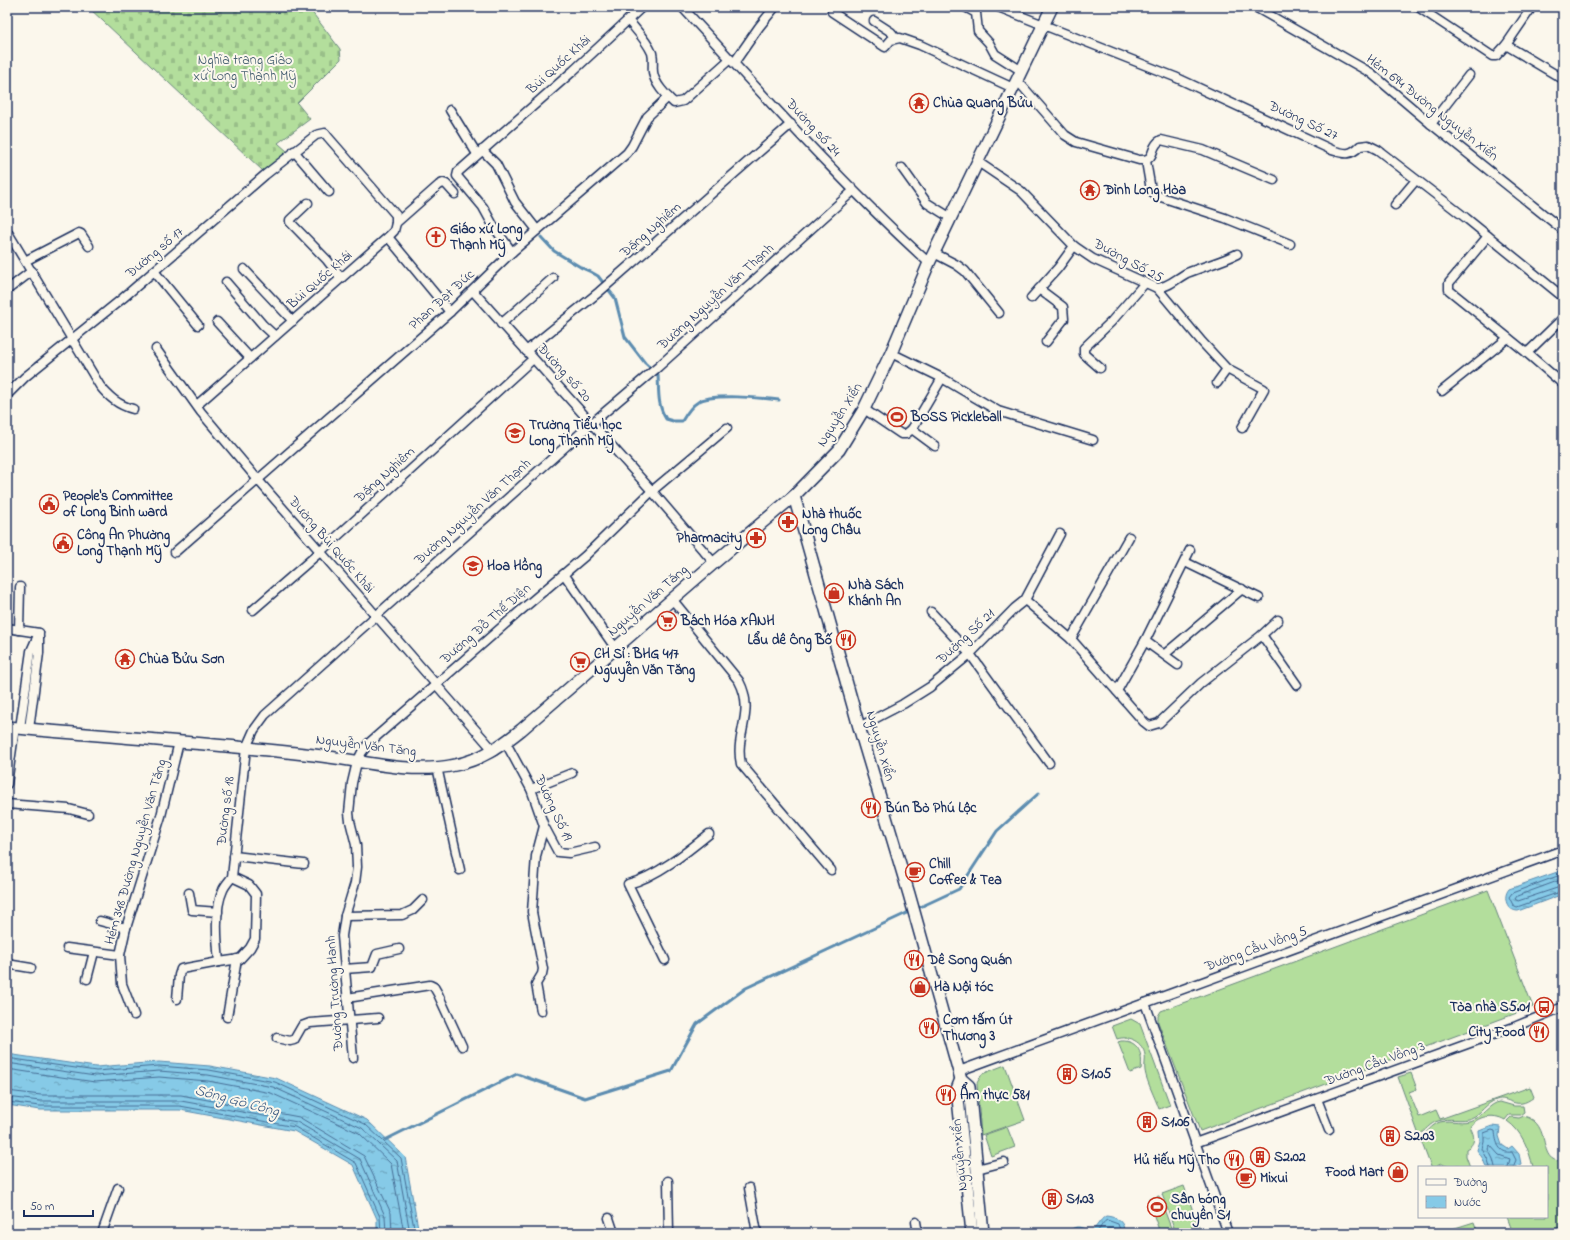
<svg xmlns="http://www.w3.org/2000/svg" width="1570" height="1240" font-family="'Indie Flower',sans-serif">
  <defs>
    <pattern id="cemetery-stones" width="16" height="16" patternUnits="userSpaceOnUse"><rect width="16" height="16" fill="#b3de9c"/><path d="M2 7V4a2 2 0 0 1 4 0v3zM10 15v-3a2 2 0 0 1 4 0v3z" fill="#99bf89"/></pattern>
    <pattern id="water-ripples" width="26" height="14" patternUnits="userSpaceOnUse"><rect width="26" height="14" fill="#86cae7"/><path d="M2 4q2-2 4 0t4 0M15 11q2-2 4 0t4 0" fill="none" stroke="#6da4be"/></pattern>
  </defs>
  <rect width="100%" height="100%" fill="#fbf7ec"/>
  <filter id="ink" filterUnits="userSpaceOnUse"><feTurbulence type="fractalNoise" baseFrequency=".025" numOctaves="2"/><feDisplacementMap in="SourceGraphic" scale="8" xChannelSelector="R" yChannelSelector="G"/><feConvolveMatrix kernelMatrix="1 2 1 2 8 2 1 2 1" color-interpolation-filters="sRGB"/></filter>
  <g filter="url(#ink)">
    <g fill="#b3de9c" stroke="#67867d">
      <path d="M1488 890 1533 1007 1200 1131 1158 1022V1016L1161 1011Z"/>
      <path d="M1131 1019 1140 1024 1170 1105 1159 1109C1155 1097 1147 1083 1145 1071 1144 1066 1146 1060 1145 1055 1143 1042 1129 1035 1117 1039L1112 1026Z"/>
      <path d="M1121 1041C1139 1040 1143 1055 1141 1069L1130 1073 1118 1042Z"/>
      <path d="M1005 1065 1025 1120 981 1135 977 1083 982 1074Z"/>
      <path d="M1411 1073 1417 1089 1409 1092 1419 1117 1436 1110 1440 1119 1530 1087 1534 1097C1515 1112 1509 1095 1496 1100 1486 1103 1481 1114 1471 1118 1461 1122 1449 1117 1438 1121 1430 1123 1425 1131 1419 1135L1398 1077Z"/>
      <path d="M1500 1102 1514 1106H1523L1524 1112 1520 1115H1509L1505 1120C1493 1113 1477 1116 1470 1127 1475 1136 1476 1144 1466 1149V1156L1470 1167H1463L1458 1165 1450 1167 1441 1164 1435 1167H1431L1420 1138C1427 1133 1431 1125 1440 1122 1451 1119 1464 1125 1474 1119 1484 1115 1490 1103 1500 1102Z"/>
      <path d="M1524 1116C1554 1124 1535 1163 1563 1161V1198L1560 1200V1202L1563 1201V1226L1544 1233H1513L1507 1217H1547V1167H1533C1529 1150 1522 1131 1507 1121L1511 1117 1519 1118Z"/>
      <path d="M1007 1127 1015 1147 991 1156 984 1135Z"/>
      <path d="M1184 1186 1201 1233H1176L1162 1194Z"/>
      <path d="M1159 1196 1173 1233H1160L1148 1199Z"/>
      <path d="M1474 1222 1478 1233H1454L1452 1229Z"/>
    </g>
    <path fill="url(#cemetery-stones)" stroke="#67867d" d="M88 7H308L340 49 341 59 297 103 310 119 278 143 288 152 263 171Z"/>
    <g fill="url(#water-ripples)" stroke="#5b8cb0">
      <path d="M1563 870V894L1518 911C1507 911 1502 897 1509 889Z"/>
      <path d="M7 1054 96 1067 159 1062 210 1066 276 1078 367 1120 405 1157 419 1233H377V1219L353 1165 294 1131 180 1110H40L7 1105Z"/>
      <path d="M1492 1126 1500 1127 1499 1136 1502 1145 1508 1149 1512 1146 1519 1154 1521 1164 1514 1167H1486L1483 1159 1477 1150 1480 1141 1479 1131Z"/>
      <path d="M1106 1216C1117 1217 1125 1222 1124 1233H1067C1079 1221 1082 1231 1092 1230 1096 1229 1099 1220 1106 1216Z"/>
    </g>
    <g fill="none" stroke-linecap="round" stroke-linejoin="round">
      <g stroke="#466d95" stroke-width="1">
        <path d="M1563 874 1512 893 1509 897 1513 905 1517 907 1563 891"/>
        <path d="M1563 879 1517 896 1515 899 1518 901 1563 886"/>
        <path d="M7 1058 96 1071 159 1066 209 1070 275 1082 365 1124 401 1158 415 1233"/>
        <path d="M7 1063 95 1076 159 1071 208 1075 273 1087 362 1128 397 1161 410 1233"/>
        <path d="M7 1069 95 1082 159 1077 208 1081 271 1093 359 1133 391 1164 404 1233"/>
        <path d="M7 1091 41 1095H181L299 1117 364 1156 391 1213 392 1233"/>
        <path d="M7 1097 40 1101H181L297 1122 360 1159 385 1216 386 1233"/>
        <path d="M7 1102 40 1106H180L295 1127 356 1163 380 1217 381 1233"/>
        <path d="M1490 1167 1488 1160 1482 1149 1484 1142V1133L1492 1130 1495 1131C1496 1143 1499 1154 1512 1152L1516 1160 1513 1167"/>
        <path d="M1495 1167 1493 1159 1488 1149 1490 1145 1499 1155 1510 1159 1508 1167"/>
        <path d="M1095 1233C1101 1230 1101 1223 1107 1220L1118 1224 1121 1233"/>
      </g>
      <g stroke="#5b8cb0" stroke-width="3">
        <path d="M541 237 554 251 582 268 591 272 598 276 615 298 625 337 645 363 658 375C659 390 657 405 666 419L673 421H682C686 414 691 406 698 402 710 393 763 398 779 400"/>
        <path d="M916 909 959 889 997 831 1039 793"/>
        <path d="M385 1140 517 1074 585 1098 671 1071 697 1024 746 988 911 911"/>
      </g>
      <g stroke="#1b2f5e" stroke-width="11">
        <g id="street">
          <path d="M682 7C763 94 841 183 929 263"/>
          <path d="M965 7 976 13 978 31 989 43 995 54 1022 71"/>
          <path d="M998 7 1175 77 1332 150C1345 154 1350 156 1360 146L1368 145 1378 150 1466 218 1563 297"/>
          <path d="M1255 7 1371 73 1431 124 1563 230"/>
          <path d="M1418 7 1492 56H1496L1506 45 1532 7"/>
          <path d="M832 12 885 47 891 40 900 38 920 45 1013 88"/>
          <path d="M628 20C637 31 647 41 652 53 654 60 652 65 653 72 654 83 666 96 674 103L683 101 730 59"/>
          <path d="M874 21 891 32 896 38"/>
          <path d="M1506 45 1563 79"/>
          <path d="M734 63 759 27 775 7"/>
          <path d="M1017 80 1065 135 1076 142 1139 160C1158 161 1148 147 1161 140L1203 150 1274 180"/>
          <path d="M450 110 477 154"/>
          <path d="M1431 124 1469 75"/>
          <path d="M482 150 496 164 515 202 537 230"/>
          <path d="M294 151 329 192"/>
          <path d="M1146 161 1151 190 1155 195 1225 218 1290 244"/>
          <path d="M978 162 1021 191 1074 246 1093 259 1157 288 1202 342 1227 369 1264 389 1242 428"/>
          <path d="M902 168 927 203 951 218"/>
          <path d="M308 203 290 220V222L327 260 341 278"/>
          <path d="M1395 205 1416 180"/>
          <path d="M7 231 100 386C109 397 118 405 133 409"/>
          <path d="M1488 236 1449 283V290L1527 353 1563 384"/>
          <path d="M388 237 450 312"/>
          <path d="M512 252 494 227 483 207 457 176 458 172 573 71 642 7"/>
          <path d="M934 253 957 265 965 271 999 313"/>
          <path d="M25 261 79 233 81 234 89 246"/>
          <path d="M244 269 293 321"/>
          <path d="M154 271 198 325"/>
          <path d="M226 282 263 325 275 336"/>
          <path d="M1157 288C1169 287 1177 278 1187 273 1204 266 1221 262 1237 254"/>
          <path d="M1039 289 1063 307 1064 319 1046 342"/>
          <path d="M7 290 32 271"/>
          <path d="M473 291 652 491 714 563"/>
          <path d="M1031 298 1058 268 1074 246"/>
          <path d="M217 322 250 358"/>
          <path d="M501 324 553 278"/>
          <path d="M156 349 201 412 258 480 494 751"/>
          <path d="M526 351 599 292 791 124"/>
          <path d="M891 353 942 378 998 411 1093 440"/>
          <path d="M1527 353 1563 318"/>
          <path d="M1100 368 1084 354V348L1111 322 1145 283"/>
          <path d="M1217 383 1227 369"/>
          <path d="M1442 391 1508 338"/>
          <path d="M7 395 25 377 123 298 265 175 316 135 325 133 328 137 396 215V223"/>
          <path d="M197 405 388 237 394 231 396 223 439 185 443 183 446 184 455 194"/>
          <path d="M864 409 901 434H906L912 429"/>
          <path d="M935 446 912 429 942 378"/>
          <path d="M175 552 450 312 512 252 627 153 632 146 647 117 668 97"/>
          <path d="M1185 562 1259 598"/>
          <path d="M564 574 616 649"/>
          <path d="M672 599 739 681C756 713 734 734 741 764L831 870"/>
          <path d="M1025 600 1071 639 1144 722 1149 726 1159 723 1201 683 1262 635 1278 620"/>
          <path d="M253 610 320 552 533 359"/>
          <path d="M931 612 970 654 1049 763"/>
          <path d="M7 628 39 633"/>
          <path d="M19 630 20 587"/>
          <path d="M1262 635 1297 685"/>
          <path d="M1071 639 1129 537"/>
          <path d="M1145 641 1178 665"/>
          <path d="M1165 654 1242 589"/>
          <path d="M1117 691 1145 641 1190 550"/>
          <path d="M859 727 903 704 930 687 970 654 1015 608 1025 600 1060 534"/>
          <path d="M20 728 31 651 39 633"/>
          <path d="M29 729 39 653V636"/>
          <path d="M506 743 531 789 544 826 558 852 569 853 595 847"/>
          <path d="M437 767 460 870"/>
          <path d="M7 784 15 727"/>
          <path d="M531 789 572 773"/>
          <path d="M7 804 69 809 88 814"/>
          <path d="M234 856 304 864"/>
          <path d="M232 877C229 881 225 885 223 890 214 909 217 941 219 962L240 959 250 948 255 939 256 894 249 885 232 877 246 748 254 730 265 715 592 423 658 367 853 191"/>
          <path d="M189 893 192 910 218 912"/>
          <path d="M345 916 402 915 413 910 423 900"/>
          <path d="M100 921 126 928"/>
          <path d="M67 948 120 955"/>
          <path d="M665 960 628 884C656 877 687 852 709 834"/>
          <path d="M7 964 31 968"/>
          <path d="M344 969 372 967 377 954 399 949"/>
          <path d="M87 979 94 952"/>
          <path d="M347 998 430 985 434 987 438 994 462 1046"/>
          <path d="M177 999 179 975 181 969 219 962"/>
          <path d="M1145 1003 1228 1233"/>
          <path d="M541 1011 536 984 542 974 543 969 532 912 536 856 544 826"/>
          <path d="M134 1015 122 984 120 955 126 928 161 816 179 742"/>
          <path d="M227 1017 237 959"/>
          <path d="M277 1038 290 1041 294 1040 302 1026 310 1023 378 1018"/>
          <path d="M353 1058 342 936 345 916 355 883 357 867 356 845 350 821 349 813 352 783 357 762 362 752 369 743 519 612 585 556 652 491 727 428"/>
          <path d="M959 1071 1563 850"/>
          <path d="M1317 1099 1329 1130"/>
          <path d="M1195 1143 1514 1027 1563 1007"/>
          <path d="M977 1169 1004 1162"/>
          <path d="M668 1181 669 1233"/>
          <path d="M749 1188 757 1233"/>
          <path d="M609 1218 614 1233"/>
          <path d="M916 1222 918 1233"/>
          <path d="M102 1233 118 1188"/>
        </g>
      </g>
      <g stroke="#1b2f5e" stroke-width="14">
        <g id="secondary">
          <path d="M794 496 859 727 909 894 961 1079 969 1086 983 1233"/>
          <path d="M7 727C109 737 212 743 314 755 361 760 408 775 455 765 481 760 501 746 521 730L714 563 794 496 839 450 864 409 891 353 929 263 1052 7"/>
          <path d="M961 1079 957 1089 972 1233"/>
        </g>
      </g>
      <use href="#street" stroke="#fbf7ec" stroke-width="8"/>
      <use href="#secondary" stroke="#fbf7ec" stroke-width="11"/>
    </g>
  </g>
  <defs>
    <g id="temple-ring" transform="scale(1)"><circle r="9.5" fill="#fbf7ec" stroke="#c8321e" stroke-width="1.5"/><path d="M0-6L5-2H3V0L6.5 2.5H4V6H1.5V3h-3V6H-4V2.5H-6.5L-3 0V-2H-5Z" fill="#c8321e"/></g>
    <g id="church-ring" transform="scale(1)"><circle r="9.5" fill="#fbf7ec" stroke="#c8321e" stroke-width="1.5"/><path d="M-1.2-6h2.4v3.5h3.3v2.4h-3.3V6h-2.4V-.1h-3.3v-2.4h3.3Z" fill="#c8321e"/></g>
    <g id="stadium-ring" transform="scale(1)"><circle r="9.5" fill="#fbf7ec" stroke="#c8321e" stroke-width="1.5"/><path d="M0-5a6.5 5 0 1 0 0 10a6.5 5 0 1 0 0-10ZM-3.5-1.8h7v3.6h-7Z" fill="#c8321e"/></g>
    <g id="school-ring" transform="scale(1)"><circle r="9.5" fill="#fbf7ec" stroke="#c8321e" stroke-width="1.5"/><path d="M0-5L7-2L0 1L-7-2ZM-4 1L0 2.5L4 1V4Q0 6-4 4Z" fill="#c8321e"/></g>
    <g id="civic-ring" transform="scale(1)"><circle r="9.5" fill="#fbf7ec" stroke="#c8321e" stroke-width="1.5"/><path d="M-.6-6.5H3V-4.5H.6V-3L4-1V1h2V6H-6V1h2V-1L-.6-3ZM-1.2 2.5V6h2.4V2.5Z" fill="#c8321e"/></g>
    <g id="pharmacy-ring" transform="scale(1)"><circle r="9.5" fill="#fbf7ec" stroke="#c8321e" stroke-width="1.5"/><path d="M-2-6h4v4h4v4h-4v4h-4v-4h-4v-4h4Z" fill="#c8321e"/></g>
    <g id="shop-ring" transform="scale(1)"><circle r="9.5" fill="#fbf7ec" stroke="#c8321e" stroke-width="1.5"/><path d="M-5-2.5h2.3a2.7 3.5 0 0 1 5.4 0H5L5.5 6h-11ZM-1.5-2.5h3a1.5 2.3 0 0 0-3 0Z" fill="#c8321e"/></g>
    <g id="supermarket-ring" transform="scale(1)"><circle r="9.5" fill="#fbf7ec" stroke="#c8321e" stroke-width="1.5"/><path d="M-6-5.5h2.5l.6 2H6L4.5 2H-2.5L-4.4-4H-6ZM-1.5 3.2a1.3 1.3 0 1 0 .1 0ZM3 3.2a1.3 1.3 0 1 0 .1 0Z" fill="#c8321e"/></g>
    <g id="restaurant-ring" transform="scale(1)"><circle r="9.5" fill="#fbf7ec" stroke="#c8321e" stroke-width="1.5"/><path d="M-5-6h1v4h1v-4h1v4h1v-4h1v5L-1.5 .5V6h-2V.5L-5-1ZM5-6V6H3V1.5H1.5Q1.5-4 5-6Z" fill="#c8321e"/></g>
    <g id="cafe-ring" transform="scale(1)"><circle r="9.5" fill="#fbf7ec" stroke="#c8321e" stroke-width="1.5"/><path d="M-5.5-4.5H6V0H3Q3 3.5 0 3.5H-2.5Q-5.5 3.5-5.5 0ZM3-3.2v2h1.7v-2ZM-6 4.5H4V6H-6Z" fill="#c8321e"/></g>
    <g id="bus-ring" transform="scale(1)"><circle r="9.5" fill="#fbf7ec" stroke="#c8321e" stroke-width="1.5"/><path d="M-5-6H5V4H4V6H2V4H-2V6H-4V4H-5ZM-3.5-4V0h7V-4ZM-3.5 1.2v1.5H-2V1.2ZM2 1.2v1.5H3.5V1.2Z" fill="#c8321e"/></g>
    <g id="building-ring" transform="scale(1)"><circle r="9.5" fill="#fbf7ec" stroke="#c8321e" stroke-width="1.5"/><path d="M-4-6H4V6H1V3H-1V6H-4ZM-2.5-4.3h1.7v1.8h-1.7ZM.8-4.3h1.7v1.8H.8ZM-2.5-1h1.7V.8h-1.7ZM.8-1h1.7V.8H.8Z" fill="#c8321e"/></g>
  </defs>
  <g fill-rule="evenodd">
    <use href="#temple-ring" x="919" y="103"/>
    <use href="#temple-ring" x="1090" y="190"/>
    <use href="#church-ring" x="436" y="237"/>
    <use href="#stadium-ring" x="897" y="417"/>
    <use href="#school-ring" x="515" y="433"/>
    <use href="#civic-ring" x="49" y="504"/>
    <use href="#pharmacy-ring" x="788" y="522"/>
    <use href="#pharmacy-ring" x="756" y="538"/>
    <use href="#civic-ring" x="63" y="543"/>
    <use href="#school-ring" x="473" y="566"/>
    <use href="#shop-ring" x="834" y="593"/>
    <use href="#supermarket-ring" x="667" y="621"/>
    <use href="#restaurant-ring" x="846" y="640"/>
    <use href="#temple-ring" x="125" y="659"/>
    <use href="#supermarket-ring" x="580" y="662"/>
    <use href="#restaurant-ring" x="871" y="808"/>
    <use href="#cafe-ring" x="915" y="872"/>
    <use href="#restaurant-ring" x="914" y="960"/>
    <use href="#shop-ring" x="920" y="987"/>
    <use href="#bus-ring" x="1544" y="1007"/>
    <use href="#restaurant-ring" x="929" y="1028"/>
    <use href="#restaurant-ring" x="1539" y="1032"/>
    <use href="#building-ring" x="1067" y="1074"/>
    <use href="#restaurant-ring" x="946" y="1095"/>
    <use href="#building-ring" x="1147" y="1122"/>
    <use href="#building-ring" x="1390" y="1136"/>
    <use href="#building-ring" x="1260" y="1157"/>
    <use href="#restaurant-ring" x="1234" y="1160"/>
    <use href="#shop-ring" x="1398" y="1172"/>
    <use href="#cafe-ring" x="1246" y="1178"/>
    <use href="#building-ring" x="1052" y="1199"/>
    <use href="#stadium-ring" x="1157" y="1207"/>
  </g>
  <g text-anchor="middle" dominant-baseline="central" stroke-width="4" stroke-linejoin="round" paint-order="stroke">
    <g font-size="14" fill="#415b6e" stroke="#fbf7ec">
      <text x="245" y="60">Nghĩa trang Giáo<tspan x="245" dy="16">xứ Long Thạnh Mỹ</tspan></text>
    </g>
    <g font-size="14" fill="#1b2f5e" stroke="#fbf7ec">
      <text transform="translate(559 65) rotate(-42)">Bùi Quốc Khái</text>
      <text transform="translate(1432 108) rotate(38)">Hẻm 694 Đường Nguyễn Xiển</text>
      <text transform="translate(1303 121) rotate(25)">Đường Số 27</text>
      <text transform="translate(813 128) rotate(47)">Đường số 24</text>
      <text transform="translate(651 230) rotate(-41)">Đặng Nghiêm</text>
      <text transform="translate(155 253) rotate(-40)">Đường số 17</text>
      <text transform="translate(1128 261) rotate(28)">Đường Số 25</text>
      <text transform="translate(320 280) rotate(-41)">Bùi Quốc Khái</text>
      <text transform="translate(716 297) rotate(-42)">Đường Nguyễn Văn Thạnh</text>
      <text transform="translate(442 300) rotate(-42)">Phan Đạt Đức</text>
      <text transform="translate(564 373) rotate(48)">Đường số 20</text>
      <text transform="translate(840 415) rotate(-58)">Nguyễn Xiển</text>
      <text transform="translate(385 475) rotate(-42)">Đặng Nghiêm</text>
      <text transform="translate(473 512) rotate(-42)">Đường Nguyễn Văn Thạnh</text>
      <text transform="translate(331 545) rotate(49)">Đường Bùi Quốc Khái</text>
      <text transform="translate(648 601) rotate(-41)">Nguyễn Văn Tăng</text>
      <text transform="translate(486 624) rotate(-41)">Đường Đỗ Thế Diện</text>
      <text transform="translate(966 637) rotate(-43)">Đường Số 21</text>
      <text transform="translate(366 746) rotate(7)">Nguyễn Văn Tăng</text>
      <text transform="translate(880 746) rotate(74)">Nguyễn Xiển</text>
      <text transform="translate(553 808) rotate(65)">Đường Số 19</text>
      <text transform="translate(226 811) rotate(-83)">Đường số 18</text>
      <text transform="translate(136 852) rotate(-74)">Hẻm 348 Đường Nguyễn Văn Tăng</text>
      <text transform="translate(1256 949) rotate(-20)">Đường Cầu Vồng 5</text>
      <text transform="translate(335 993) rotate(-94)">Đường Trường Hanh</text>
      <text transform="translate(1375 1064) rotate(-20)">Đường Cầu Vồng 3</text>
      <text transform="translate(960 1155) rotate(-95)">Nguyễn Xiển</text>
    </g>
    <g font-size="14" font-weight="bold" fill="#1b2f5e" stroke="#fbf7ec" text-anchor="start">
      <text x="933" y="103">Chùa Quang Bửu</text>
      <text x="1104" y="190">Đình Long Hòa</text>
      <text x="450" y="229">Giáo xứ Long<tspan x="450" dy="16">Thạnh Mỹ</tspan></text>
      <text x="911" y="417">BOSS Pickleball</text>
      <text x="529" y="425">Trường Tiểu học<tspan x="529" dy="16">Long Thạnh Mỹ</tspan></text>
      <text x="63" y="496">People's Committee<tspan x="63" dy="16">of Long Binh ward</tspan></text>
      <text x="802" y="514">Nhà thuốc<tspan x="802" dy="16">Long Châu</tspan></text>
      <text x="77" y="535">Công An Phường<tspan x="77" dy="16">Long Thạnh Mỹ</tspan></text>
      <text x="742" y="538" text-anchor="end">Pharmacity</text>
      <text x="487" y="566">Hoa Hồng</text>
      <text x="848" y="585">Nhà Sách<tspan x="848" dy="16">Khánh An</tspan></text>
      <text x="681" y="621">Bách Hóa XANH</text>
      <text x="832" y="640" text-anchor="end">Lẩu dê Ông Bố</text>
      <text x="594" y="654">CH Sỉ : BHG 417<tspan x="594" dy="16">Nguyễn Văn Tăng</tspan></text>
      <text x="139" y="659">Chùa Bửu Sơn</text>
      <text x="885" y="808">Bún Bò Phú Lộc</text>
      <text x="929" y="864">Chill<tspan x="929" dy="16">Coffee &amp; Tea</tspan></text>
      <text x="928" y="960">Dê Song Quán</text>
      <text x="934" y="987">Hà Nội tóc</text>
      <text x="1530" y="1007" text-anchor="end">Tòa nhà S5.01</text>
      <text x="943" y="1020">Cơm tấm Út<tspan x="943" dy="16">Thương 3</tspan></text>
      <text x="1525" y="1032" text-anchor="end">City Food</text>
      <text x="1081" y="1074">S1.05</text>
      <text x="960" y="1095">Ẩm thực 581</text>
      <text x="1161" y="1122">S1.06</text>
      <text x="1404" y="1136">S2.03</text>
      <text x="1274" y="1157">S2.02</text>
      <text x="1220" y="1160" text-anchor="end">Hủ tiếu Mỹ Tho</text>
      <text x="1384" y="1172" text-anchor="end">Food Mart</text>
      <text x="1260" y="1178">Mixui</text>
      <text x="1066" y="1199">S1.03</text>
      <text x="1171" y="1199">Sân bóng<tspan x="1171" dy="16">chuyền S1</tspan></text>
    </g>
    <g font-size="15" font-style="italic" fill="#365680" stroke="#fbf7ec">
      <text transform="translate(237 1101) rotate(15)">Sông Gò Công</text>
    </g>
  </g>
  <rect width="1570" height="1240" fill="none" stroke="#fbf7ec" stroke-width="24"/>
  <rect x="12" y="12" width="1546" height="1216" fill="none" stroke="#1b2f5e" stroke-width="1.5" filter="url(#ink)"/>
  <rect x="1418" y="1166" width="130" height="52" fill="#fbf7ec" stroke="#a1a7b3"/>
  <rect x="1426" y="1179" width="20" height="6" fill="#fbf7ec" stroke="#a1a7b3"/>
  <text x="1454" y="1186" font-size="12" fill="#1b2f5e">Đường</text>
  <rect x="1426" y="1196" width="20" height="12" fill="url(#water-ripples)" stroke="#a1a7b3"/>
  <text x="1454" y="1206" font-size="12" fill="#1b2f5e">Nước</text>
  <path d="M24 1210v6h69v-6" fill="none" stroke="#1b2f5e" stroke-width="2"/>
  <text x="30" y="1210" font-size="12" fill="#1b2f5e" stroke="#fbf7ec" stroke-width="3" paint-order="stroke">50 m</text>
</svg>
